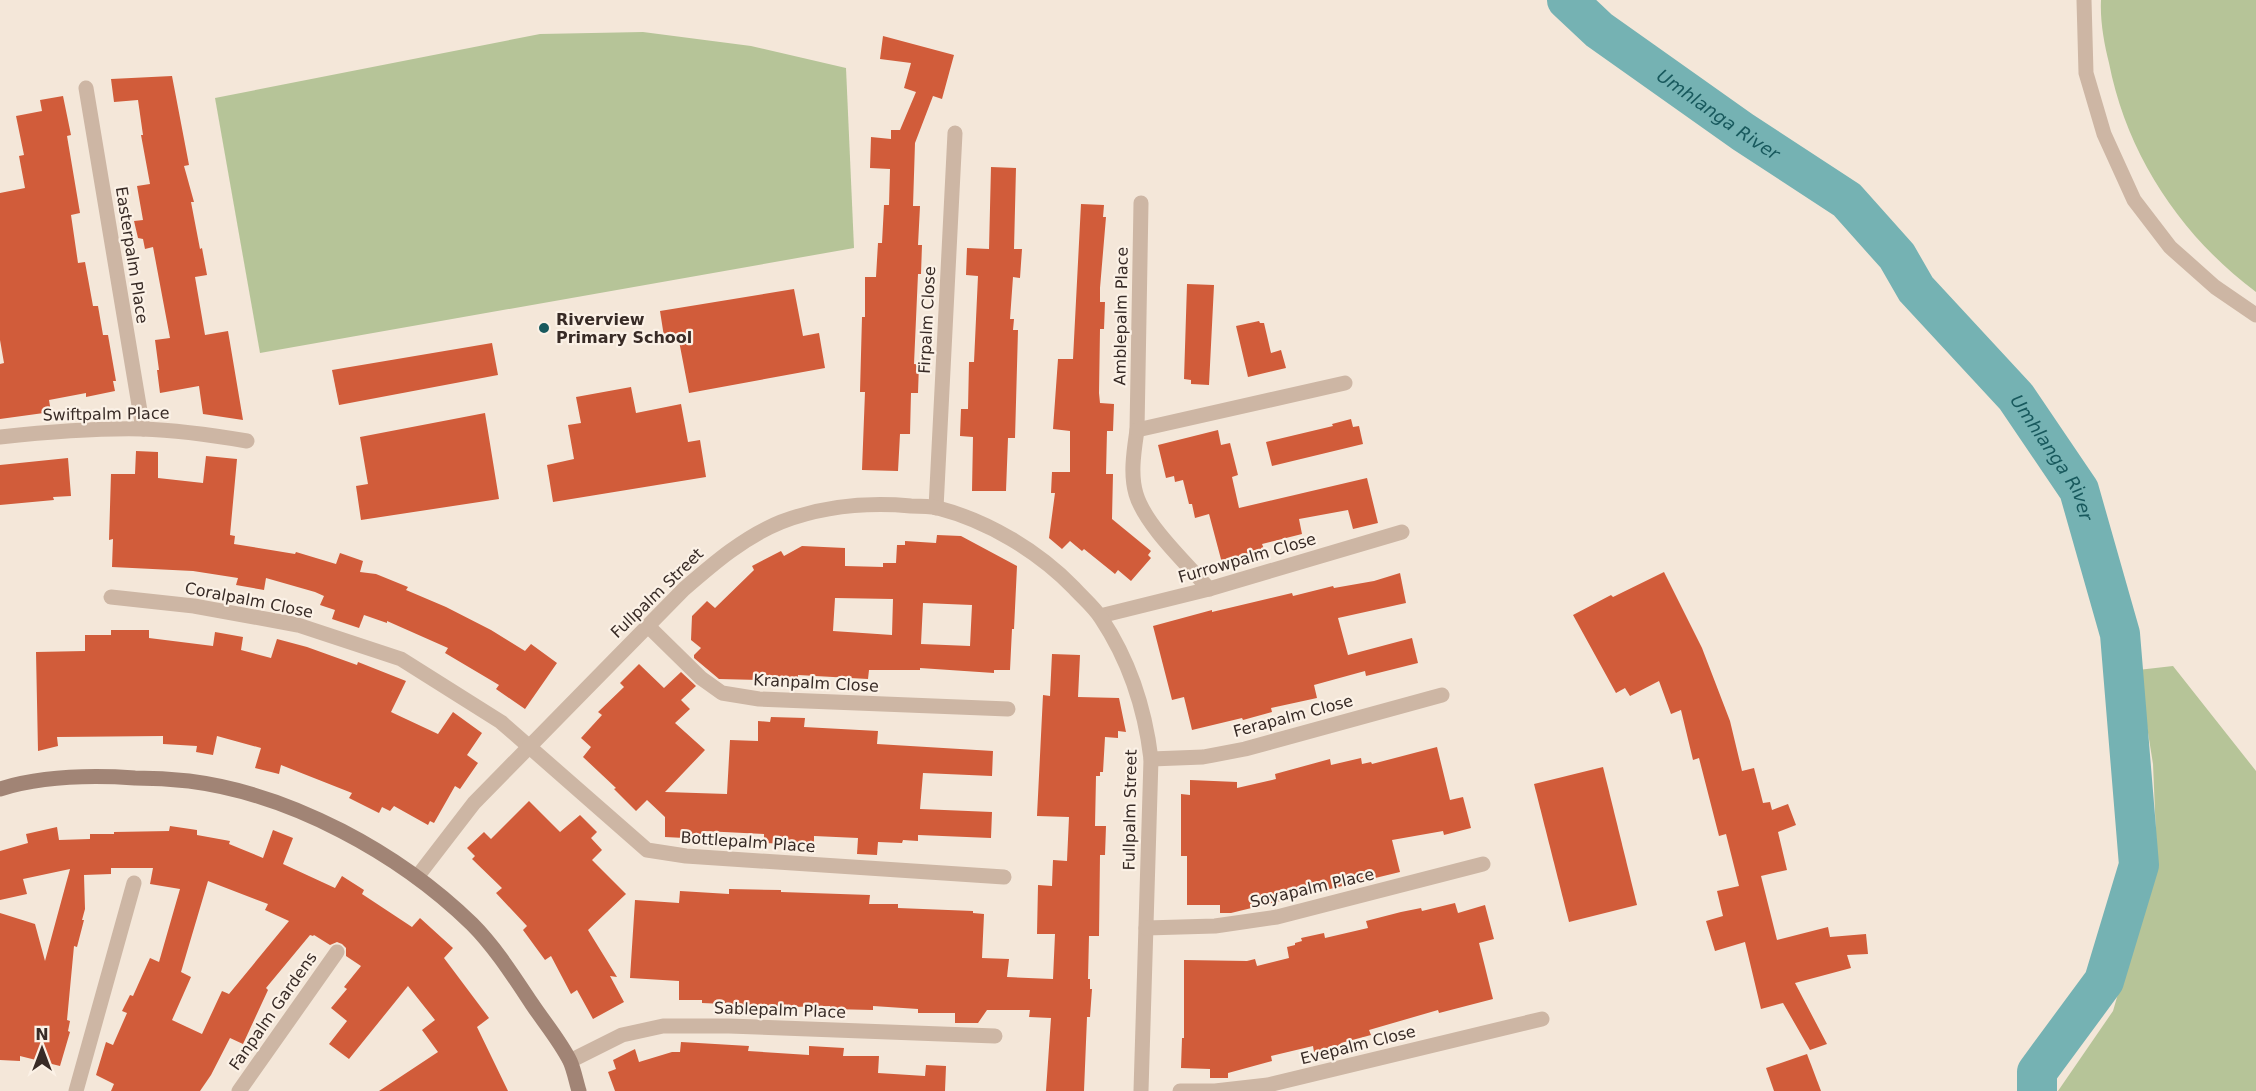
<svg xmlns="http://www.w3.org/2000/svg" width="2256" height="1091" font-family="'DejaVu Sans',sans-serif">
  <rect width="100%" height="100%" fill="#f4e7d9"/>
  <g fill="#b6c498">
    <path d="M2101 0H2256V292C2181 236 2127 155 2109 63 2104 43 2100 21 2101 0Z"/>
    <path d="M643 32 751 46 846 68 854 248 260 353 215 98 540 34Z"/>
    <path d="M2173 666 2256 771V1091H2058L2113 1011 2157 859 2153 764 2138 670Z"/>
  </g>
  <g fill="none" stroke-linecap="round" stroke-linejoin="round">
    <path stroke="#75b2b3" stroke-width="40" id="s1" d="M1567 0 1599 30 1743 132 1847 200 1897 256 1916 289 2016 397 2079 490 2120 634 2139 865 2104 981 2037 1072V1091"/>
  </g>
  <g fill="#d15c3a" fill-rule="evenodd">
    <path d="M883 36 954 55 942 99 933 96 915 143 913 206H920L918 245H922L921 274H918L914 364H919L918 393H911L910 434H900L898 471 862 470 865 392H860L862 317H865V277H876L878 243H882L884 205H889L890 169 870 168 871 137 891 139V130H900L916 92 904 88 911 63 880 59Z"/>
    <path d="M172 76 189 165 184 166 194 202H191L200 249 202 248 207 275 195 277 205 335 228 331 243 420 203 414 199 386 160 393 157 370H159L155 340 170 338 153 247 145 249 143 239 138 238 134 221 143 220 137 186 150 184 141 135H143L138 100 114 102 111 79Z"/>
    <path d="M63 96 71 135 67 136 80 213 71 215 78 263 85 262 93 306H98L103 335H108L116 381H113L115 391 86 397V393L49 400 51 412 0 419V364L4 363 0 340V193L25 188 19 156 24 155 16 116 42 111 40 100Z"/>
    <path d="M991 167 1016 168 1014 249H1022L1020 278 1013 277 1010 319H1014L1013 330H1018L1015 438H1008L1006 491H972L973 437 960 436 961 409H968L969 362H974L978 276 966 275 967 248 989 249Z"/>
    <path d="M1081 204 1104 205 1103 217H1106L1100 288V302H1105L1104 329H1100L1099 393 1100 403 1114 404 1113 431H1107L1106 474H1113L1112 519 1151 551 1148 555 1151 558 1131 581 1118 570 1115 574 1084 549 1082 551 1070 541 1062 549 1049 538 1055 493H1051L1052 472H1070V431L1053 429 1058 359H1073Z"/>
    <path d="M1187 284 1214 285 1209 385 1191 384V380L1184 379Z"/>
    <path d="M794 289 803 336 819 333 825 368 689 393 679 341 665 343 660 311Z"/>
    <path d="M1259 321 1260 323H1264L1271 353 1281 350 1286 368 1248 377 1236 326Z"/>
    <path d="M492 343 498 375 339 405 332 370Z"/>
    <path d="M631 387 636 413 681 404 688 442 700 440 706 477 553 502 547 465 574 459 568 425 581 423 576 397Z"/>
    <path d="M485 413 499 499 361 520 356 486 368 484 360 437Z"/>
    <path d="M1351 419 1353 427 1359 426 1363 444 1272 466 1266 442 1333 426 1332 424Z"/>
    <path d="M1218 430 1221 445 1230 443 1238 475 1232 477 1239 508 1367 478 1378 523 1353 529 1348 510 1299 519 1302 534 1262 544 1264 549 1249 552 1250 556 1222 563 1209 514 1195 518 1192 504H1189L1183 480 1175 482 1174 476 1166 478 1158 445Z"/>
    <path d="M136 451 158 452V478L203 483 206 456 237 459 230 535 235 536 234 544 295 554 296 552 336 564 340 553 363 561 360 572 376 574 408 587 406 590 446 607 491 630 525 651 531 644 557 663 525 709 496 689 499 685 445 653 448 648 387 621V623L364 615 359 628 332 619 335 610 320 605 324 596 315 592 266 578 264 590 236 585 238 578 193 571 112 567 113 539 109 540 111 474H135Z"/>
    <path d="M68 458 71 496 53 497 54 500 0 505V465Z"/>
    <path d="M937 535 961 536 1017 566 1014 629H1012L1010 670H994V673L920 668V670H869L868 679 798 675V677L760 676V680L719 679 694 658V655L701 648 691 640 692 616 707 601 715 608 754 570 752 566 781 551 784 556 802 546 845 548V566L883 567V563H896L897 545H905V541L936 543ZM835 598 893 599 892 635 833 631ZM923 603 972 605 970 646 921 644Z"/>
    <path d="M1664 572 1702 648 1730 721 1742 771 1754 768 1763 803 1770 802 1772 810 1788 804 1796 825 1778 832 1787 870 1761 876 1777 940 1828 927 1830 937 1866 934 1868 954 1847 955 1851 968 1795 983 1827 1044 1810 1050 1783 1003 1761 1009 1745 942 1715 951 1706 921 1723 916 1717 891 1739 886 1726 834 1719 836 1699 758 1693 760 1681 710 1671 714 1659 681 1630 696 1625 688 1616 693 1573 615 1611 595 1613 597Z"/>
    <path d="M1400 573 1406 603 1338 618 1348 655 1412 638 1418 663 1366 676 1365 671 1314 685 1317 698 1271 708 1272 712 1243 720 1242 718 1192 730 1184 697 1172 700 1153 626 1212 610V612L1292 593 1293 596 1333 586 1334 588 1374 581Z"/>
    <path d="M111 630H149V638L213 646 215 632 243 637 241 650 271 658 277 639 307 647 357 665 358 662 406 681 391 712 438 734 453 712 482 733 467 755 478 763 460 789 455 786 434 823 430 821 428 825 394 806 390 811 382 807 379 813 349 798 352 793 281 765 279 774 255 768 261 748 217 736 213 755 196 752 197 746 163 744V736L57 737 58 746 38 751 36 652 85 651V635H111Z"/>
    <path d="M1052 654 1080 655 1078 697 1119 698 1126 732 1118 731V738L1105 737 1103 772H1100V776H1096L1095 826H1106L1105 855H1100L1099 936H1089L1088 979H1090V989H1092L1090 1017H1087L1084 1091H1046L1051 1018 1029 1017 1030 1010H987L978 1023H955V1013H918V1009L873 1006V1010L830 1009V1006L793 1007 702 1003V1000H679V981L630 978 635 900 679 903 680 891 729 894V889L781 890V892L870 895 869 904H898V908L973 911V913L984 914 982 958 1009 959 1007 977 1053 979 1055 934H1037L1038 885 1052 886 1053 860 1067 861 1069 817 1037 816 1043 695 1050 696Z"/>
    <path d="M639 664 664 688 681 672 696 686 681 700 690 709 675 723 705 750 665 792 727 794 730 740 758 741V721L770 722 771 717 805 718 804 727 878 731 877 744 993 751 992 776 923 773 920 809 992 812 991 838 918 835V841L903 840 902 843 878 842 877 855 857 854 858 838 814 836V845L764 843V834L704 831V839L665 837V817L647 800 636 811 614 789 616 788 583 757 591 747 581 738 602 715 598 712 624 687 620 683Z"/>
    <path d="M1437 747 1450 800 1463 797 1471 828 1444 835 1443 831 1392 840 1400 872 1231 913H1220V905H1187V856H1181V794L1190 795V780L1237 782V788L1276 779 1275 774 1330 759 1331 765 1361 758 1362 764 1371 762 1372 764Z"/>
    <path d="M1603 767 1637 905 1569 922 1534 784Z"/>
    <path d="M529 801 560 832 580 815 597 832 591 838 602 850 592 860 626 894 588 930 617 977 610 976 624 1002 593 1019 577 990 571 994 551 956 545 960 523 930 527 926 496 893 502 888 472 859 475 856 467 848 484 832 491 839Z"/>
    <path d="M170 826 197 830V835L230 841 229 844 263 858 273 830 293 838 283 864 335 888 342 876 364 890 362 894 412 927 420 918 453 948 444 958 489 1018 477 1027 508 1091H379L438 1052 422 1030 435 1020 408 986 349 1059 329 1044 347 1021 331 1008 347 989 344 987 361 966 346 956V948L342 944 337 942 330 945 314 935 313 936 310 935 266 988 268 990 243 1044 230 1038 211 1075 200 1091H111L114 1084 96 1075 106 1042 113 1045 127 1013 122 1011 130 995 133 996 150 958 159 962 180 889 150 884 153 868H111V874L84 875 85 909 82 920H84L77 947 74 946 67 1020 70 1021 68 1031 70 1032 60 1066 20 1056V1061L0 1060V913L35 924 45 961 70 869 23 879 27 894 0 900V851L28 843 26 834 57 827 59 840 90 839V834H114V832L169 831ZM208 881 268 904 265 910 289 921 229 994 222 991 202 1034 172 1020 191 977 181 972Z"/>
    <path d="M1455 903 1458 913 1485 905 1494 939 1479 943 1493 999 1439 1013 1438 1010 1369 1030 1371 1035 1341 1043 1342 1046 1314 1052 1313 1046 1271 1056 1272 1061 1228 1073V1078H1210V1069L1181 1068 1182 1038H1184V960L1247 961 1255 959 1257 966 1289 958 1287 947 1295 945V943L1302 941 1301 938 1324 933 1325 938 1368 928 1366 921 1401 912 1421 908 1422 911Z"/>
    <path d="M681 1042 749 1046 748 1051 809 1055V1046L844 1048 843 1056H879L878 1073 925 1076 926 1065 946 1066 945 1091H615L608 1072 616 1069 613 1060 635 1049 639 1062 672 1052H680Z"/>
    <path d="M1807 1054 1821 1091H1774L1766 1068Z"/>
  </g>
  <g fill="none" stroke-linecap="round" stroke-linejoin="round">
    <g stroke="#cdb6a4" stroke-width="15">
      <path d="M2084 0 2086 73 2104 134 2134 200 2170 247 2215 287 2256 315"/>
      <path d="M86 88 143 429"/>
      <path d="M1141 203 1137 430C1134 451 1130 474 1136 494 1145 525 1187 564 1209 589"/>
      <path d="M1137 430 1345 383"/>
      <path d="M0 437C47 432 95 428 142 429 177 430 212 435 247 441"/>
      <path d="M936 508 955 133"/>
      <path d="M111 597 194 606 298 625 401 659 501 722 647 850 686 856 1004 877"/>
      <path d="M1100 616 1209 589 1402 532"/>
      <path d="M648 626 701 678 722 693 759 699 1008 709"/>
      <path d="M1151 759 1203 757 1245 749 1442 695"/>
      <path d="M417 877 474 803 684 589C714 563 744 537 781 522 823 506 866 502 911 506 919 506 929 506 938 508 988 521 1038 551 1074 588 1083 598 1094 607 1101 618 1129 660 1145 709 1151 759L1141 1091"/>
      <path d="M1146 928 1215 926 1277 917 1483 864"/>
      <path d="M570 1061 622 1035 663 1026H729L995 1036"/>
      <path d="M76 1091 134 883"/>
      <path d="M239 1091 337 952"/>
      <path d="M1180 1091H1215L1268 1085 1542 1019"/>
    </g>
    <path stroke="#a18475" stroke-width="15" d="M0 789C42 776 91 775 135 778 153 778 171 779 189 781 291 794 399 853 472 924 495 947 514 977 532 1004 544 1022 560 1041 570 1061 574 1070 576 1081 579 1091"/>
  </g>
  <circle fill="#18595d" stroke="#fbf1e6" stroke-width="2" cx="544" cy="328" r="6"/>
  <g text-anchor="middle" dominant-baseline="central" stroke-width="4.5" stroke-linejoin="round" paint-order="stroke">
    <g font-size="16" fill="#382b26" stroke="#fbf1e6">
      <text transform="translate(132 255) rotate(81)">Easterpalm Place</text>
      <text transform="translate(1121 316) rotate(-89)">Amblepalm Place</text>
      <text transform="translate(927 320) rotate(-87)">Firpalm Close</text>
      <text transform="translate(106 414) rotate(-1)">Swiftpalm Place</text>
      <text transform="translate(1247 558) rotate(-16)">Furrowpalm Close</text>
      <text transform="translate(657 593) rotate(-44)">Fullpalm Street</text>
      <text transform="translate(249 600) rotate(11)">Coralpalm Close</text>
      <text transform="translate(816 683) rotate(3)">Kranpalm Close</text>
      <text transform="translate(1293 716) rotate(-15)">Ferapalm Close</text>
      <text transform="translate(1130 810) rotate(-89)">Fullpalm Street</text>
      <text transform="translate(748 842) rotate(4)">Bottlepalm Place</text>
      <text transform="translate(1312 888) rotate(-13)">Soyapalm Place</text>
      <text transform="translate(780 1010) rotate(2)">Sablepalm Place</text>
      <text transform="translate(273 1011) rotate(-55)">Fanpalm Gardens</text>
      <text transform="translate(1358 1045) rotate(-14)">Evepalm Close</text>
    </g>
    <g font-size="16" font-weight="bold" fill="#382b26" stroke="#fbf1e6" text-anchor="start">
      <text x="556" y="319">Riverview<tspan x="556" dy="18">Primary School</tspan></text>
    </g>
    <g font-size="18" font-style="italic" fill="#18595d" stroke="#fbf1e6">
      <text stroke="none"><textPath href="#s1" startOffset="190">Umhlanga River</textPath></text>
      <text stroke="none"><textPath href="#s1" startOffset="676">Umhlanga River</textPath></text>
    </g>
  </g>
  <g transform="translate(42 1049)" stroke="#fbf1e6" stroke-width="4.5" paint-order="stroke">
  <path d="M0-4.5L10 22L0 15L-10 22Z" fill="#382b26"/>
  <text y="-9" font-size="16" font-weight="bold" text-anchor="middle" fill="#382b26">N</text>
  </g>
</svg>
